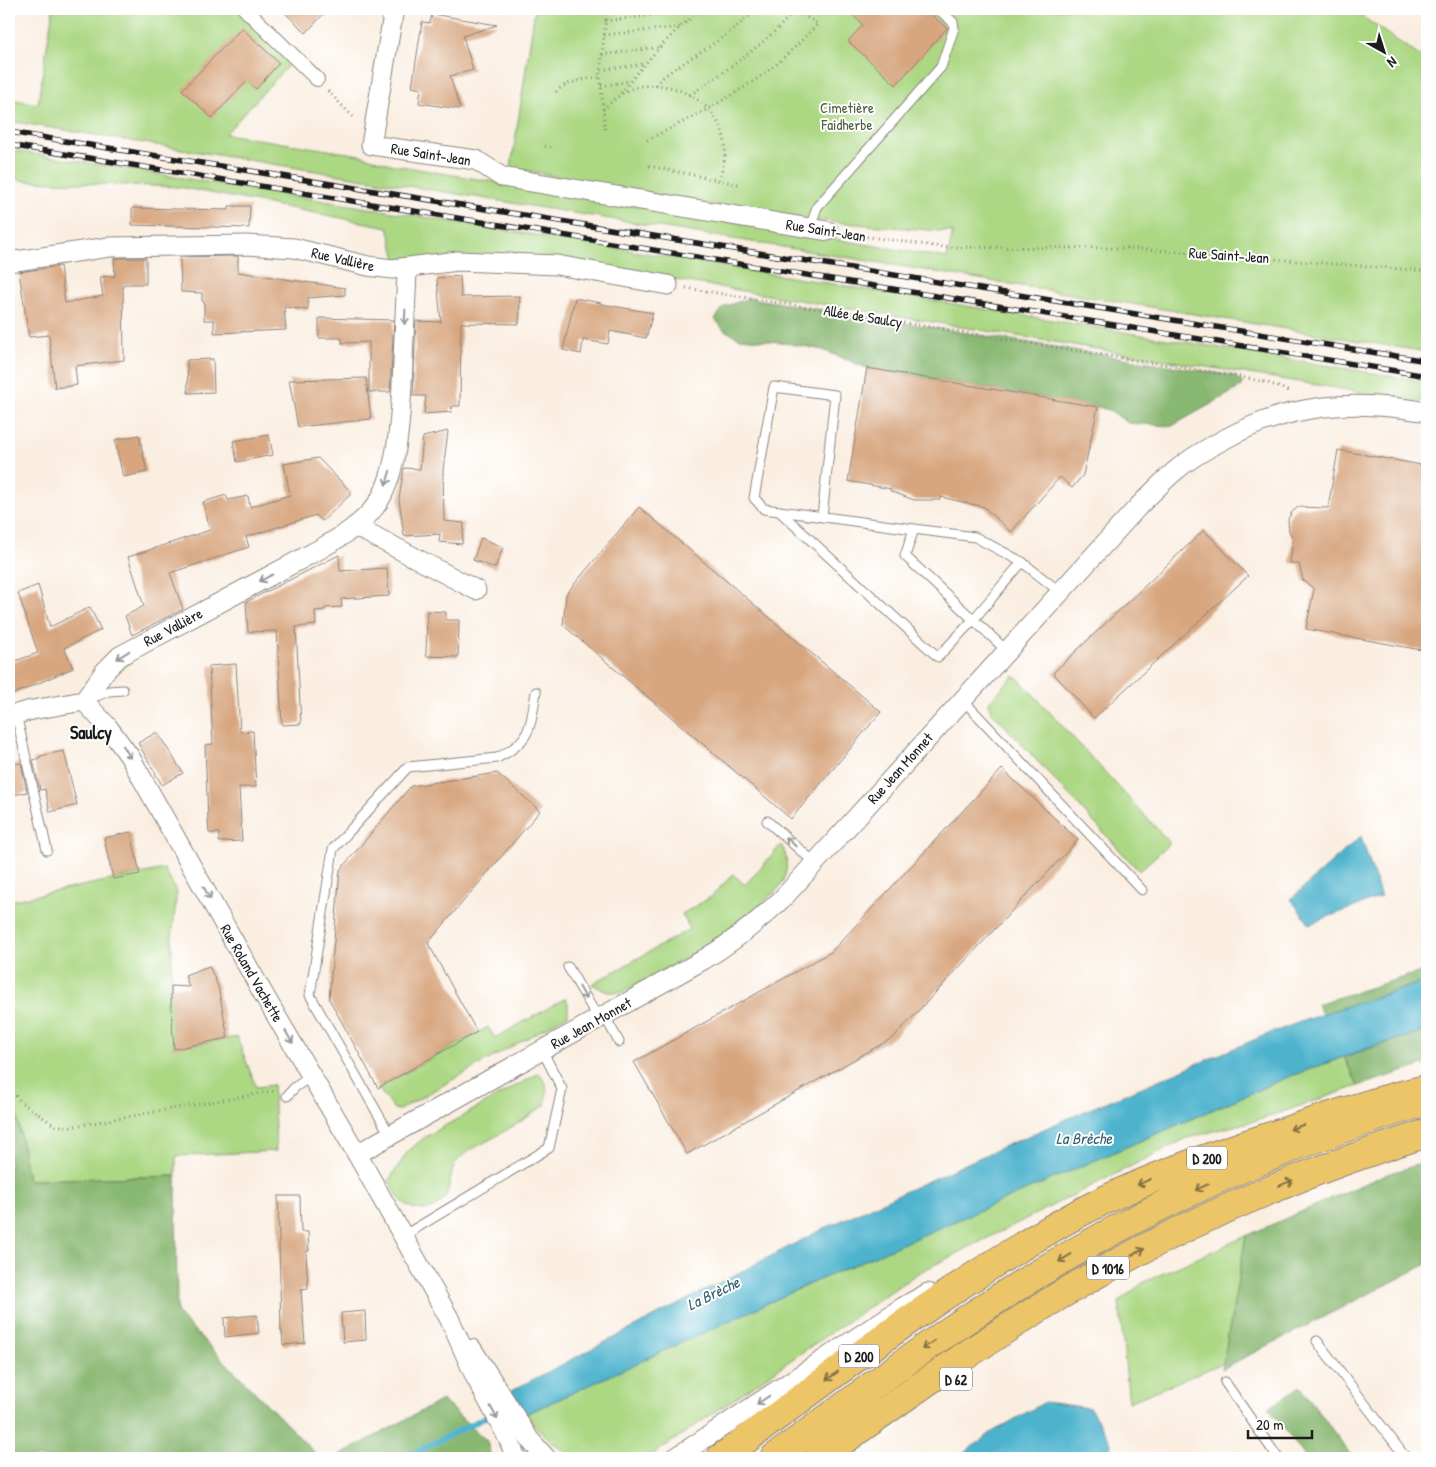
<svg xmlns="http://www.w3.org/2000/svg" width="1436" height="1467" font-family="'Patrick Hand',sans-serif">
  <rect width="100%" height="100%" fill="#fff"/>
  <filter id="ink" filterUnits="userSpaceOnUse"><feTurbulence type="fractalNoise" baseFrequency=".02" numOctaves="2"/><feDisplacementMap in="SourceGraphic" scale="10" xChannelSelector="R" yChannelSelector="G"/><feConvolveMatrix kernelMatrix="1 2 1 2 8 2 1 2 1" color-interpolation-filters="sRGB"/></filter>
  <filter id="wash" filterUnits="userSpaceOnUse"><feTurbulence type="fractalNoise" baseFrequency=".0096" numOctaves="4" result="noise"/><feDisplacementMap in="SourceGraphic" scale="20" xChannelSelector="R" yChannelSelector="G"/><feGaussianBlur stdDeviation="1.12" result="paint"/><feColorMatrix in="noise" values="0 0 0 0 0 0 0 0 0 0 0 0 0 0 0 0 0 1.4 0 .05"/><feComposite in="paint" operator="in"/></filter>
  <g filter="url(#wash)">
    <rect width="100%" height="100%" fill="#faeee1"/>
    <g fill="#acd884" stroke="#647a50">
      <path d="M53 9H238L292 61 225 134 360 155 394 165 947 258 953 232 832 222 681 200 511 168 535 9H1351L1427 61V352L9 121V99L38 104Z"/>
      <path d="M9 150 584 243 1427 382V403L584 265 396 259 388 227 179 187 27 181 9 178Z"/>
      <path d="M1013 676 1019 679 1170 843 1139 871 991 711 988 703Z"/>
      <path d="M781 845C788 855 788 870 783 881 781 888 773 893 768 898 727 939 673 964 624 992H607L592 984 690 929 682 914 711 897 733 874 745 885Z"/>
      <path d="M164 869 177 892 172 937 171 1007 174 1048 237 1037 256 1087 273 1085 276 1151 176 1156V1176L28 1180 15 1104 9 1105V901Z"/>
      <path d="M566 998 568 1003V1015L399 1110 394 1109 378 1088 488 1027 495 1038Z"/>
      <path d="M1344 1057 1358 1086 1265 1118 1187 1138 918 1273 655 1453 637 1458H574L552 1442 524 1415 814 1282 1288 1077Z"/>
      <path d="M539 1073C548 1082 548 1092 545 1105 532 1114 518 1124 503 1132 489 1141 472 1147 460 1158 446 1171 455 1193 438 1205 433 1208 431 1210 424 1210 402 1209 399 1198 389 1180L408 1151 425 1137Z"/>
      <path d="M1246 1236 1223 1363 1129 1402 1119 1301 1144 1282Z"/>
    </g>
    <g fill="#89b872" stroke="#526a47">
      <path d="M749 298 1235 376 1242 382 1241 387 1172 426 1128 423 1111 411 1098 407 867 368 823 350 780 342 740 338 724 330 715 319 724 307Z"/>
      <path d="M1427 970V981L1322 1014 1317 1004Z"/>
      <path d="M1427 1030V1064L1358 1086 1344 1057Z"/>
      <path d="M15 1103 28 1180 176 1176 177 1313 320 1458H9V1105Z"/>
      <path d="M1427 1162V1264L1222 1369 1246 1236 1384 1175Z"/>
      <path d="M1300 1386 1353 1458H1306L1269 1408Z"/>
      <path d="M442 1400 487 1441 491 1458H335Z"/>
    </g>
    <g fill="#4eb3cd" stroke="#356874">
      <path d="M1361 836 1381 897 1309 924 1291 899Z"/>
      <path d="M1427 981V1030L1374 1046 1288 1077 814 1282 524 1415 511 1391 825 1228 998 1149 1092 1108 1268 1034 1322 1014Z"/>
      <path d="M1045 1402 1090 1408 1111 1443 1109 1458H958L992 1432Z"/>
    </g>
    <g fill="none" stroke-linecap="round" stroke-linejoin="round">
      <path stroke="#4eb3cd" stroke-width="6" d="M404 1458 492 1414"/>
    </g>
    <g id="blocks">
      <g fill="#d7a67f">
        <path d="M281 9H328L306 33Z"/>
        <path d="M846 9H925L947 28 896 85 848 41 863 25Z"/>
        <path d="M432 14 497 25 463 36 473 70 450 76 460 109 419 103 421 89 412 87 422 22 430 23Z"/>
        <path d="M242 28 279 63 256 89 247 81 212 118 182 90Z"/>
        <path d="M229 206H250L249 228 132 225V208L229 210Z"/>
        <path d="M238 256V272L345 288V295L308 298V310L284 307 286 330 214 333V320H204V302L202 301V293L181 292 180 257Z"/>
        <path d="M121 258H146V284H123L124 360 75 366 77 385 55 388 49 335 29 337 19 272 60 266 65 303 103 296 100 277 115 276 114 259Z"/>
        <path d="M460 276 461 297 520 296 519 324 461 323 460 406H452L451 412 424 414 426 396H413L416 321 441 322 437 278Z"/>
        <path d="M575 298 601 303V304L653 313 646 338 610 331 608 344 583 340 581 354 563 350Z"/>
        <path d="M319 318 394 320 390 392H369V342L342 343V338H319Z"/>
        <path d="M213 359 214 392 188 393 187 360Z"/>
        <path d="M867 368 1098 407 1083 475 1072 488 1060 477 1011 532 984 507 941 497 940 500H914L890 491 891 489 848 481Z"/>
        <path d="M366 378 371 419 298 427 289 380Z"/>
        <path d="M448 431 443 470 444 521 464 523 462 544 439 542 440 534 404 536 399 499 404 468 420 469 423 437Z"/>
        <path d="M139 435 147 472 123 477 115 440Z"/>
        <path d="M269 435 273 455 237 462 233 441Z"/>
        <path d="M1338 450 1427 466V651L1306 629 1314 589 1303 580 1299 564 1290 563 1293 539 1289 531 1288 519 1292 512 1298 507 1328 508Z"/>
        <path d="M318 458 352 493 330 514 322 521 316 515 246 537 249 547 170 573 183 609 132 635 125 616 144 606 128 557 210 530 203 502 226 495 228 500 248 496 250 507 290 495 284 464Z"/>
        <path d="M639 507 881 712 791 819 563 625 566 594Z"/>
        <path d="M1204 530 1248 576 1094 718 1053 673Z"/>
        <path d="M481 538 503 547 495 568 473 560Z"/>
        <path d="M339 555 340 571 387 568 389 596 341 599 342 607 325 608V610L315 611 316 625 296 627 301 724 282 725 277 631 248 632 246 602Z"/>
        <path d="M38 585 50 627 90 607 101 630 64 648 73 668 9 696V663L38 653 18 593Z"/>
        <path d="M427 611 446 612V620H459L458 657 426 656Z"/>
        <path d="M236 664 240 732 253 731 256 787H239L242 841 219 842V833H209L208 819 205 745 213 744 209 666Z"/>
        <path d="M157 732 183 773 162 785 138 743Z"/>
        <path d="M64 751 77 805 50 812 45 789 40 790 33 760 40 758V756Z"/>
        <path d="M21 763 27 792 9 796V765Z"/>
        <path d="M1002 769 1078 840 894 1037 687 1154 634 1062 831 952Z"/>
        <path d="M497 773 540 811 428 943 477 1032 378 1088 329 999 340 870 411 786Z"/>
        <path d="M131 832 140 874 113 879 104 838Z"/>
        <path d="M209 966 218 986 228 1038 174 1049 171 1007V986L189 987 185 975Z"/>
        <path d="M278 1196H300L301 1232H308L309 1251 306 1252 308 1289 301 1290 305 1343 283 1345 282 1331H281Z"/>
        <path d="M365 1311 366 1340 343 1342 341 1313Z"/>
        <path d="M257 1315 259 1333 225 1337 224 1318Z"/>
      </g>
    </g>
  </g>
  <g filter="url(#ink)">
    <use href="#blocks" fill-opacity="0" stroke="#8b857e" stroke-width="1"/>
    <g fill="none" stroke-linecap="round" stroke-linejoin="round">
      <g stroke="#8b857e" stroke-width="11">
        <g id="service">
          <path d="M810 228 817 207 941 67 954 28 953 22 938 9"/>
          <path d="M779 511 938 657 974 619 1022 562"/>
          <path d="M822 517 835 395 774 387 754 498 764 509 914 529"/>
          <path d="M1007 651 905 556 914 529 975 537 1022 562 1060 592"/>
          <path d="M89 699 109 691 123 690"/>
          <path d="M963 700 1142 890"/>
          <path d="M16 714 47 850"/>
          <path d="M767 821 815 863"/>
          <path d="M568 967 598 1018"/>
          <path d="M604 1015 619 1042"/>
          <path d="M287 1096 295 1087 312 1076"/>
          <path d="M390 1135 310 995 333 849 408 767 497 758C532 741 530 727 536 692"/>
          <path d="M403 1236 549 1148 562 1089 542 1050"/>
          <path d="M1317 1341 1406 1458"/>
          <path d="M1225 1382 1278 1458"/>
        </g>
      </g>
      <g stroke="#8b857e" stroke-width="16">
        <path id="pedestrian" d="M245 9 317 79"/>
      </g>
      <g stroke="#8b857e" stroke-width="21">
        <g id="minor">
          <path d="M394 9 371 145 476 160 502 177 828 231"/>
          <path d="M9 262 109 247 246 245 294 248 368 266 392 269 458 261 557 265 668 285"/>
          <path d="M355 526 476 590"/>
          <path d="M84 701 108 727 130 757 264 995 357 1154 449 1318 475 1376 508 1438 516 1458"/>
          <path d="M84 701 105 671 120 656 320 549C341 537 366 522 379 501 400 467 401 403 403 363 404 331 406 300 407 268"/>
          <path d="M9 716 32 710 84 701"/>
          <path d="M357 1154 703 960C733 942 759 921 784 897L1136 509C1149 496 1161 483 1175 471 1189 459 1206 449 1223 440 1290 403 1353 399 1427 412"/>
          <path d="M472 1349 530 1440 546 1458"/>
          <path d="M675 1458 903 1307 928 1293"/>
        </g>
      </g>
      <g stroke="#8b857e" stroke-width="30">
        <path id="primary" d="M721 1458C838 1371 953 1282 1081 1212 1139 1181 1202 1159 1265 1138 1319 1120 1372 1101 1427 1089"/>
      </g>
      <g stroke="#8b857e" stroke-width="30">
        <g id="trunk">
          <path d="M774 1458C838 1411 901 1363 967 1319 1108 1224 1264 1150 1427 1101"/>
          <path d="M819 1458C897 1402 976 1346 1059 1296 1174 1227 1299 1173 1427 1133"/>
        </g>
      </g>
      <g stroke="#8b857e" stroke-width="3" stroke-dasharray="1 4" stroke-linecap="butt">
        <path d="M605 21 701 9"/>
        <path d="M604 35 680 27"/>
        <path d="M602 55 660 47"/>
        <path d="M601 70 644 64"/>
        <path d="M656 85C665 73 681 65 693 57 716 42 738 28 756 9"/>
        <path d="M601 86 630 81"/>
        <path d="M328 91 355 119"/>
        <path d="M556 92C566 81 586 79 600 77"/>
        <path d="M621 93C645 63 671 32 702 9"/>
        <path d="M690 95C728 69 765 45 795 10"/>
        <path d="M603 110C612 101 622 92 634 88 671 76 720 103 725 143 727 155 722 168 720 180"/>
        <path d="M605 129 600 74 607 9"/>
        <path d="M647 140C686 121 725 101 761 76 782 61 800 42 818 24L793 9"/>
        <path d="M545 146 552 147"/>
        <path d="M649 166 742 185"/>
        <path d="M847 234 943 247 1129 248 1427 271"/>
        <path d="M686 288 1235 376C1255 380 1272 382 1289 392"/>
        <path d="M9 1088 21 1102 54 1125 69 1127 274 1091"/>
      </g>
      <use href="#service" stroke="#fff" stroke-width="9"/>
      <use href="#pedestrian" stroke="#fff" stroke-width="14"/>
      <use href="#minor" stroke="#fff" stroke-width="19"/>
      <use href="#primary" stroke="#edc569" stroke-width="28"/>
      <use href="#trunk" stroke="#edc569" stroke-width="28"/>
      <g stroke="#1c1c1c" stroke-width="5.5">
        <g id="rail">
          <path d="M9 132 1427 361"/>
          <path d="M9 145 1427 376"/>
        </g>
      </g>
      <use href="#rail" stroke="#fff" stroke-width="4" stroke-dasharray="11" stroke-linecap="butt"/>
    </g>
    <defs><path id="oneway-shaft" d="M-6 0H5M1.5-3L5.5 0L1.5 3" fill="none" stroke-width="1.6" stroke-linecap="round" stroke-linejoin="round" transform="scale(1.25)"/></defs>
    <g stroke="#999">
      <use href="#oneway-shaft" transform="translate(405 317) rotate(93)"/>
      <use href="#oneway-shaft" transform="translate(388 478) rotate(107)"/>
      <use href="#oneway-shaft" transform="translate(266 578) rotate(152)"/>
      <use href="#oneway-shaft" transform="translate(123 655) rotate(147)"/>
      <use href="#oneway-shaft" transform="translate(127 752) rotate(58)"/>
      <use href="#oneway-shaft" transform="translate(791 842) rotate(-138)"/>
      <use href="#oneway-shaft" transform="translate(207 893) rotate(61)"/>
      <use href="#oneway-shaft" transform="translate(583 993) rotate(60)"/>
      <use href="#oneway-shaft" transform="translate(289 1037) rotate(60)"/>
      <use href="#oneway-shaft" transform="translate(763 1400) rotate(146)"/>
      <use href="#oneway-shaft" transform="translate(494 1413) rotate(62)"/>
    </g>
    <g stroke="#847042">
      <use href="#oneway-shaft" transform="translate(1297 1127) rotate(161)"/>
      <use href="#oneway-shaft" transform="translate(1144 1182) rotate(156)"/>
      <use href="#oneway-shaft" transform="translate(1286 1183) rotate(-22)"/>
      <use href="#oneway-shaft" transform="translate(1202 1187) rotate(155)"/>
      <use href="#oneway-shaft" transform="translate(1138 1252) rotate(-27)"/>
      <use href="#oneway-shaft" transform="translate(1065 1258) rotate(149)"/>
      <use href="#oneway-shaft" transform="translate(928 1345) rotate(145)"/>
      <use href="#oneway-shaft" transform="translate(832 1376) rotate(144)"/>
    </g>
  </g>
  <g text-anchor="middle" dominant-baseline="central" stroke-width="4" stroke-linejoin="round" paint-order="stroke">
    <g fill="#fff" stroke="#606060" stroke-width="1">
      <rect x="1187" y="1146.5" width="40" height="23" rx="4"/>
      <rect x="1087" y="1256.5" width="42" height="23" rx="4"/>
      <rect x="839" y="1344.5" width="40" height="23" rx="4"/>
      <rect x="940" y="1367.5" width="32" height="23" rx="4"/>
    </g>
    <g font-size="14" font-weight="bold" fill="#1c1c1c">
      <text x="1207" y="1158">D 200</text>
      <text x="1108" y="1268">D 1016</text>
      <text x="859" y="1356">D 200</text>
      <text x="956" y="1379">D 62</text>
    </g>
    <g font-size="15" fill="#4e5e40" stroke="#fff">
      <text x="847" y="107">Cimetière<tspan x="847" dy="17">Faidherbe</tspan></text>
    </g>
    <g font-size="15" fill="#1c1c1c" stroke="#fff">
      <text transform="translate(431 154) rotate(9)">Rue Saint-Jean</text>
      <text transform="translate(826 230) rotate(9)">Rue Saint-Jean</text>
      <text transform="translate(1229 255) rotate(4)">Rue Saint-Jean</text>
      <text transform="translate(343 259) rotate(13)">Rue Vallière</text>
      <text transform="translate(863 316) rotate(9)">Allée de Saulcy</text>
      <text transform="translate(173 627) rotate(-28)">Rue Vallière</text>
      <text transform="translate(900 768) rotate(-48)">Rue Jean Monnet</text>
      <text transform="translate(252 973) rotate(60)">Rue Roland Vachette</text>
      <text transform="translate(591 1023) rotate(-29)">Rue Jean Monnet</text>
    </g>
    <g font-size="16" font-style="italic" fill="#32606c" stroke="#fff">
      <text x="1084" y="1138">La Brèche</text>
      <text transform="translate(713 1293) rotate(-26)">La Brèche</text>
    </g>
    <g font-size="18" font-weight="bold" fill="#1c1c1c" stroke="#fff">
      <text x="91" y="732">Saulcy</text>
    </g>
  </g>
  <rect width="1436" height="1467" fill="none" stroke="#fff" stroke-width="30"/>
  <g transform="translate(1384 52) rotate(141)" stroke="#ffffff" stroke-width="4" paint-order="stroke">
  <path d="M0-4L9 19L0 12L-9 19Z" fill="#1c1c1c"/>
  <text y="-8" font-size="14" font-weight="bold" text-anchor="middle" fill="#1c1c1c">N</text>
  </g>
  <path d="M1248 1430v8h64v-8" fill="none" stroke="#1c1c1c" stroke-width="2.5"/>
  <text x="1256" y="1430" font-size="15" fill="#1c1c1c" stroke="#ffffff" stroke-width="4" paint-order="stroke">20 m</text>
</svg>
